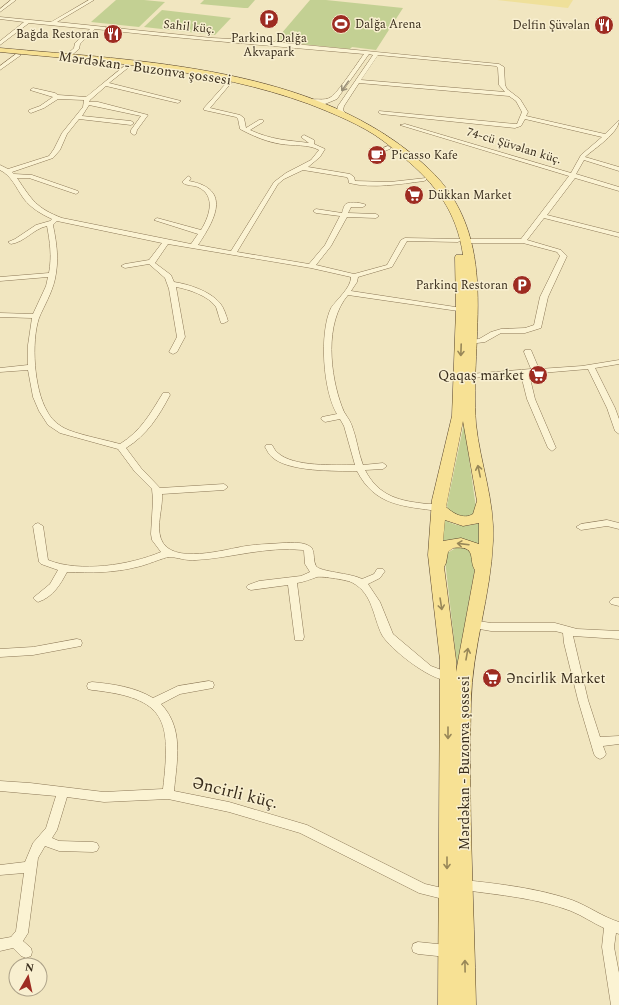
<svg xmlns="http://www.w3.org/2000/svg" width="619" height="1005" font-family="Spectral,serif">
  <rect width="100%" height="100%" fill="#f1e6c0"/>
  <g fill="#c3d093">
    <path d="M116 0H144L165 2 139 27 91 22Z"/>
    <path d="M204 0H255L248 8H244L200 4Z"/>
    <path d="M310 0H326L403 8 376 50 352 47 350 49 301 44 302 42 282 40 281 42 275 41Z"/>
    <path d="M162 10 231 18 215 35 144 27Z"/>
    <path d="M464 423 476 508C472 523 457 517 448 511L447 505Z"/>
    <path d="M443 518C454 527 468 528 481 522L480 549 441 545Z"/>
    <path d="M456 548H464L471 552 476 562 457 666 445 560 447 553Z"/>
  </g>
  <path fill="#efe09a" d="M497 0H573L568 8Z"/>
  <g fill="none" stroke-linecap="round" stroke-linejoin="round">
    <g stroke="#8b7756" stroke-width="1">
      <g id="minor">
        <path d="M11 0H16L0 12V9Z"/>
        <path d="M89 0H94L57 22 212 38 253 40 499 64 504 67 505 85 507 89 520 99 528 112 526 116 605 134 619 120C619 133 595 148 585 157L619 167V171L584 160 576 174 619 187V191L575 178 547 215 619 233V237L544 218 527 240 561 250 567 256 548 297 541 328 525 333H501L485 342 469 344V340L479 339 491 332 501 329 525 328 534 325 540 297 560 256 557 252 523 243H467L464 241 467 239H521L569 176 400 125 405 124 571 173 581 155 602 137 525 119 521 126 515 128 381 114 378 112 379 111 515 124H517L522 112 516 101 509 96 359 83 344 106 343 110 347 115 342 116 337 110 338 106 373 55 369 54 337 99 325 104 310 103 307 101C314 97 324 102 331 97 337 94 358 62 364 54 274 46 185 39 95 29L80 44 79 49 67 59 64 57 74 48 75 43 90 29 29 23 0 45V41L24 22 0 19V17L51 22ZM378 55 496 66 498 68 499 85 505 92 361 80Z"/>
        <path d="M16 54 21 55 0 70V66Z"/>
        <path d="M127 64 130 66 129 67 109 83 181 101 178 103 106 86 90 100 89 102H98L148 115 137 130 136 134 134 135 131 133V130L141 116 89 105 82 116 131 121 134 123 131 125 79 119 67 134 60 150 53 158 12 172 14 174 32 175 78 191 79 192 76 194 29 178H17C32 200 36 208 62 218L191 244 198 234 154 220 157 218 201 230C209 217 217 196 198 187 193 185 187 186 183 183V181L188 176 191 178 189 181C233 189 214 221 198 245L231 251 274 182 286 173 311 160 319 150C308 144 293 146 281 144 267 142 253 136 240 129L238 119 236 117 204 110V108L229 80 232 82 210 108 240 115 244 118 246 128 259 120H263V122L250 130C272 140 286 140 309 143L301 137 304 135 314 140V144L325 149 320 157 308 167 350 174 354 177 355 181 390 182 426 178V180L424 181C400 184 373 189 349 183L348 178 346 177 303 170 284 179 278 184 237 252 309 264 325 245 340 216 316 213 313 211 316 209 342 213C343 210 344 205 346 204 350 201 363 203 366 205L363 207H351L348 213 376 214 379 216 376 218 347 217 331 246 316 265 354 274 387 265 401 240 405 238 460 239 461 240 458 242 407 241 392 267 358 277 357 282 351 291 462 308H465V312L348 295C324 323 330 375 342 407 344 414 350 419 352 426 357 439 358 452 363 465L383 463 387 466 383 469 365 470C379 497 400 501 428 504 433 504 439 504 443 508L438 511C403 506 375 506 357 471 336 471 288 472 272 457 269 455 267 450 265 447L266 445H272C274 448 275 451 278 453 293 467 335 465 355 465L344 426 340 419 325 422 321 419 322 417 337 414C323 391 319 333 331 308 337 299 351 288 351 277L311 268 168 244 155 263 171 275 174 282C188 284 210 291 220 303 224 308 226 315 228 321L224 323H221C219 318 218 312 216 307 209 296 188 289 176 287L185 337 177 352 173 354 169 352 177 337 169 289 165 278 149 264 125 268 121 266 125 264 149 260 162 243 57 221 53 225C57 245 59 260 55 279 52 293 44 306 39 318 31 342 34 389 47 411 51 419 57 424 64 428 75 434 106 440 120 444 141 431 150 414 163 393H169L170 395C159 416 147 435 126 448L141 468 160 488 224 484 228 487 224 490 162 494C163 508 156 525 161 539 171 566 226 549 246 546 259 544 271 544 283 543 293 543 304 541 312 548 315 554 313 561 316 566 320 572 351 573 362 579L374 574 377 569H383L385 571 380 578 368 584 380 602 393 634 431 666 452 674 453 677 452 680C435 685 390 649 382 635 373 617 373 594 353 583 349 580 322 576 317 577 311 579 304 582 297 583L304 637 303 640H295L288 585 251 590 248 589 246 587 248 585 259 581 301 576 310 572 305 564 304 551 303 550C266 546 232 558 196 560 185 561 177 557 169 557 165 557 144 566 137 567 114 573 90 573 67 572 60 585 53 597 38 602L35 600 33 598 50 584 58 570 41 564 39 562 33 526 35 524 38 523 43 526 48 560C80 573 130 565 161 552L152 540 151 534 153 500 152 489 135 472 118 449 60 433 48 425 39 411 33 397 28 370 0 372V368L28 365V345L32 318 0 317V313L33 314 46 286 48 277 0 281V277L49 273C52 256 50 242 47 226 33 229 25 242 11 244L8 242 15 239 36 225 50 221 52 219C41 214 31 208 24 199 16 188 12 176 0 170V165L8 169 49 156 54 149 62 133 83 107 84 100 58 99 44 108 31 113 29 112V110L40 106 53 97 30 90 33 88 55 93 58 95 86 97Z"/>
        <path d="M388 146 391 148 390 149 376 154 373 152Z"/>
        <path d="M525 350H531L539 369 582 366 619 360V364L595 368 615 408 619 419V434L615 431 607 408 588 369 529 374 535 399 556 448 552 451 548 448 527 399 521 375 470 378 466 376 470 374 531 369 524 352Z"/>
        <path d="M607 520 619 523V529L607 526 581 530 576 527 581 524Z"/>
        <path d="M614 598H619V606L611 604 609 602 611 600Z"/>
        <path d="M472 620 491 623H555L577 629 619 631V639L573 636 588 700 600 737 619 736V744L603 746 606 754 604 757 600 759 596 757 594 754 578 700 564 643 563 633 555 631H491L468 627 467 624 468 621Z"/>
        <path d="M77 639 81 640 82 643 81 646 33 655 0 657V649L33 647Z"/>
        <path d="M209 681 213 682 214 685 213 688 180 694 161 704C184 728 177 760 174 791L229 802 307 825 425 884 451 890 453 894 451 898 447 900 419 893 300 833 229 812 168 799 104 802 67 797 57 830 52 838 59 841 93 842 97 843 99 847 97 851 93 852 59 851 45 846 38 858 28 933 23 941 31 948 32 952 31 956 26 958 21 956 13 948 0 951V939L11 937 16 931 24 873 0 875V865L25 862 33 843 46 828 56 796 0 791V781L30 783 104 792 163 789C171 720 167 698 92 690L88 689 87 686 88 683 92 682C113 684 135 687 153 698L178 686Z"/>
        <path d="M464 880C500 884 537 888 572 900 588 906 603 917 619 922V934L616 933 614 947 619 973V1005H611L602 947 604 928C593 923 583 916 571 911 537 898 499 895 464 890L460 889 458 885 460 881Z"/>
        <path d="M418 942 447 945 452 947 453 951 452 955 447 957 418 954 413 952 412 948 413 944Z"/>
      </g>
    </g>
    <g stroke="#58442b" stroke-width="1">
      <path id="primary" d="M0 48C140 61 320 66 428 168 503 238 469 336 476 424 480 463 495 500 493 541 491 595 472 648 471 703 468 803 474 905 476 1005H438L440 660 428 555 432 500 452 416 456 310 455 257 456 255H463C457 212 435 183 403 157 396 151 389 145 382 140 362 125 332 113 309 104 210 68 104 62 0 52ZM463 421 477 501 473 514C463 520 453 513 446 507ZM445 520 463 526 479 523V544L461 538 443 541ZM453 548C478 545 468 560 475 570L456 672V660L444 567 446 563 448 552Z"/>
    </g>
    <use href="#minor" fill="#fbf3d3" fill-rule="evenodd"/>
    <use href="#primary" fill="#f7e194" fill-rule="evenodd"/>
  </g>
  <defs><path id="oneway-shaft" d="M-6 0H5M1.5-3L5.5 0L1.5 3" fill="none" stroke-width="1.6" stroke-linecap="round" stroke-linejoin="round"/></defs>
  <use stroke="#9a9078" href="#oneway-shaft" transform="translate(345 86) rotate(125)"/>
  <g stroke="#988758">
    <use href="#oneway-shaft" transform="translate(461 350) rotate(92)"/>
    <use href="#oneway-shaft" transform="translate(479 471) rotate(-102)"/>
    <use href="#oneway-shaft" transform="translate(463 544) rotate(-173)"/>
    <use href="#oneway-shaft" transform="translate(441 604) rotate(81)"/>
    <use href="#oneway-shaft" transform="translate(467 654) rotate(-80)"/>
    <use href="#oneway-shaft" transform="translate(448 733) rotate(90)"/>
    <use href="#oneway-shaft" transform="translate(447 863) rotate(90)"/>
    <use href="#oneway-shaft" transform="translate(465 966) rotate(-91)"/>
  </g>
  <defs>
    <g id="parking-disc" transform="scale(1)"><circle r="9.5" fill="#9e2c22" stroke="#f8efd0"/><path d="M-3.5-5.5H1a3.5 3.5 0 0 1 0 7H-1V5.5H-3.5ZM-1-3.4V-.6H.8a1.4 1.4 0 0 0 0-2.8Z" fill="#fff"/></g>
    <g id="stadium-disc" transform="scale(1)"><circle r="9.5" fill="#9e2c22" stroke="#f8efd0"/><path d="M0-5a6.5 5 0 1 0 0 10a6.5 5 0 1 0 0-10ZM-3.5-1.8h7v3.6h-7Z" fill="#fff"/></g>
    <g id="restaurant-disc" transform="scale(1)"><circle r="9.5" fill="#9e2c22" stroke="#f8efd0"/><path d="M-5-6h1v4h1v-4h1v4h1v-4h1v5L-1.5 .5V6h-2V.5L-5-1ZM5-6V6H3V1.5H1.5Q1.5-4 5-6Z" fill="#fff"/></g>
    <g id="cafe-disc" transform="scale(1)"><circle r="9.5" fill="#9e2c22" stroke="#f8efd0"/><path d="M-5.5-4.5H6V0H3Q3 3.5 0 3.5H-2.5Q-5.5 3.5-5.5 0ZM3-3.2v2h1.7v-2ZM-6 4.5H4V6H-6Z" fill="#fff"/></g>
    <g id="supermarket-disc" transform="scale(1)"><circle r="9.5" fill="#9e2c22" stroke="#f8efd0"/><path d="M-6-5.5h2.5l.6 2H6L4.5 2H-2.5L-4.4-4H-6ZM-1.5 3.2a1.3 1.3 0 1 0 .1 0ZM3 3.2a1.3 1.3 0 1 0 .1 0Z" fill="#fff"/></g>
  </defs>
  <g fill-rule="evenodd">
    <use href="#parking-disc" x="269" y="19"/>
    <use href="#stadium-disc" x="341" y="24"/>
    <use href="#restaurant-disc" x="604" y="25"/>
    <use href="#restaurant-disc" x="113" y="34"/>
    <use href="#cafe-disc" x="377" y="155"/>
    <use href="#supermarket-disc" x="414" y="195"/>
    <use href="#parking-disc" x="522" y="285"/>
    <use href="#supermarket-disc" x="538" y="375"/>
    <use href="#supermarket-disc" x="492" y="678"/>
  </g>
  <g text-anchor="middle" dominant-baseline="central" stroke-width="3" stroke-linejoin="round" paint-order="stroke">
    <g font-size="12" fill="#392d1c" stroke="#f8efd0" text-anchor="start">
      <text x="355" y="24">Dalğa Arena</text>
      <text x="590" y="25" text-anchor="end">Delfin Şüvəlan</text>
      <text x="99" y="34" text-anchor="end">Bağda Restoran</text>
      <text x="269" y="38" text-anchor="middle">Parkinq Dalğa<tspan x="269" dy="14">Akvapark</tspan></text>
      <text x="391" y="155">Picasso Kafe</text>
      <text x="428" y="195">Dükkan Market</text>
      <text x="508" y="285" text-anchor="end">Parkinq Restoran</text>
    </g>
    <g font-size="12" fill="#392d1c" stroke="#f8efd0">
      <text transform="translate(189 27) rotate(6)">Sahil küç.</text>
      <text transform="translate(514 146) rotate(17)">74-cü Şüvəlan küç.</text>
    </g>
    <g font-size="14" fill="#392d1c" stroke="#f8efd0">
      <text transform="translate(145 68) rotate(8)">Mərdəkan - Buzonva şossesi</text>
      <text transform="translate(464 763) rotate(-90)">Mərdəkan - Buzonva şossesi</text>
    </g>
    <g font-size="14" fill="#392d1c" stroke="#f8efd0" text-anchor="end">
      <text x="524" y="375">Qaqaş market</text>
      <text x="506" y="678" text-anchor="start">Əncirlik Market</text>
    </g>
    <g font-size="17" fill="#392d1c" stroke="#f8efd0">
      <text transform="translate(235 793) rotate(14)">Əncirli küç.</text>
    </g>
  </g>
  <g transform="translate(28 977) rotate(9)"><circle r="19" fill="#f8efd0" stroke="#aca188"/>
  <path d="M0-3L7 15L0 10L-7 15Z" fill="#9e2c22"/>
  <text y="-6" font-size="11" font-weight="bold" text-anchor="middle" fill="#392d1c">N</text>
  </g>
</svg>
